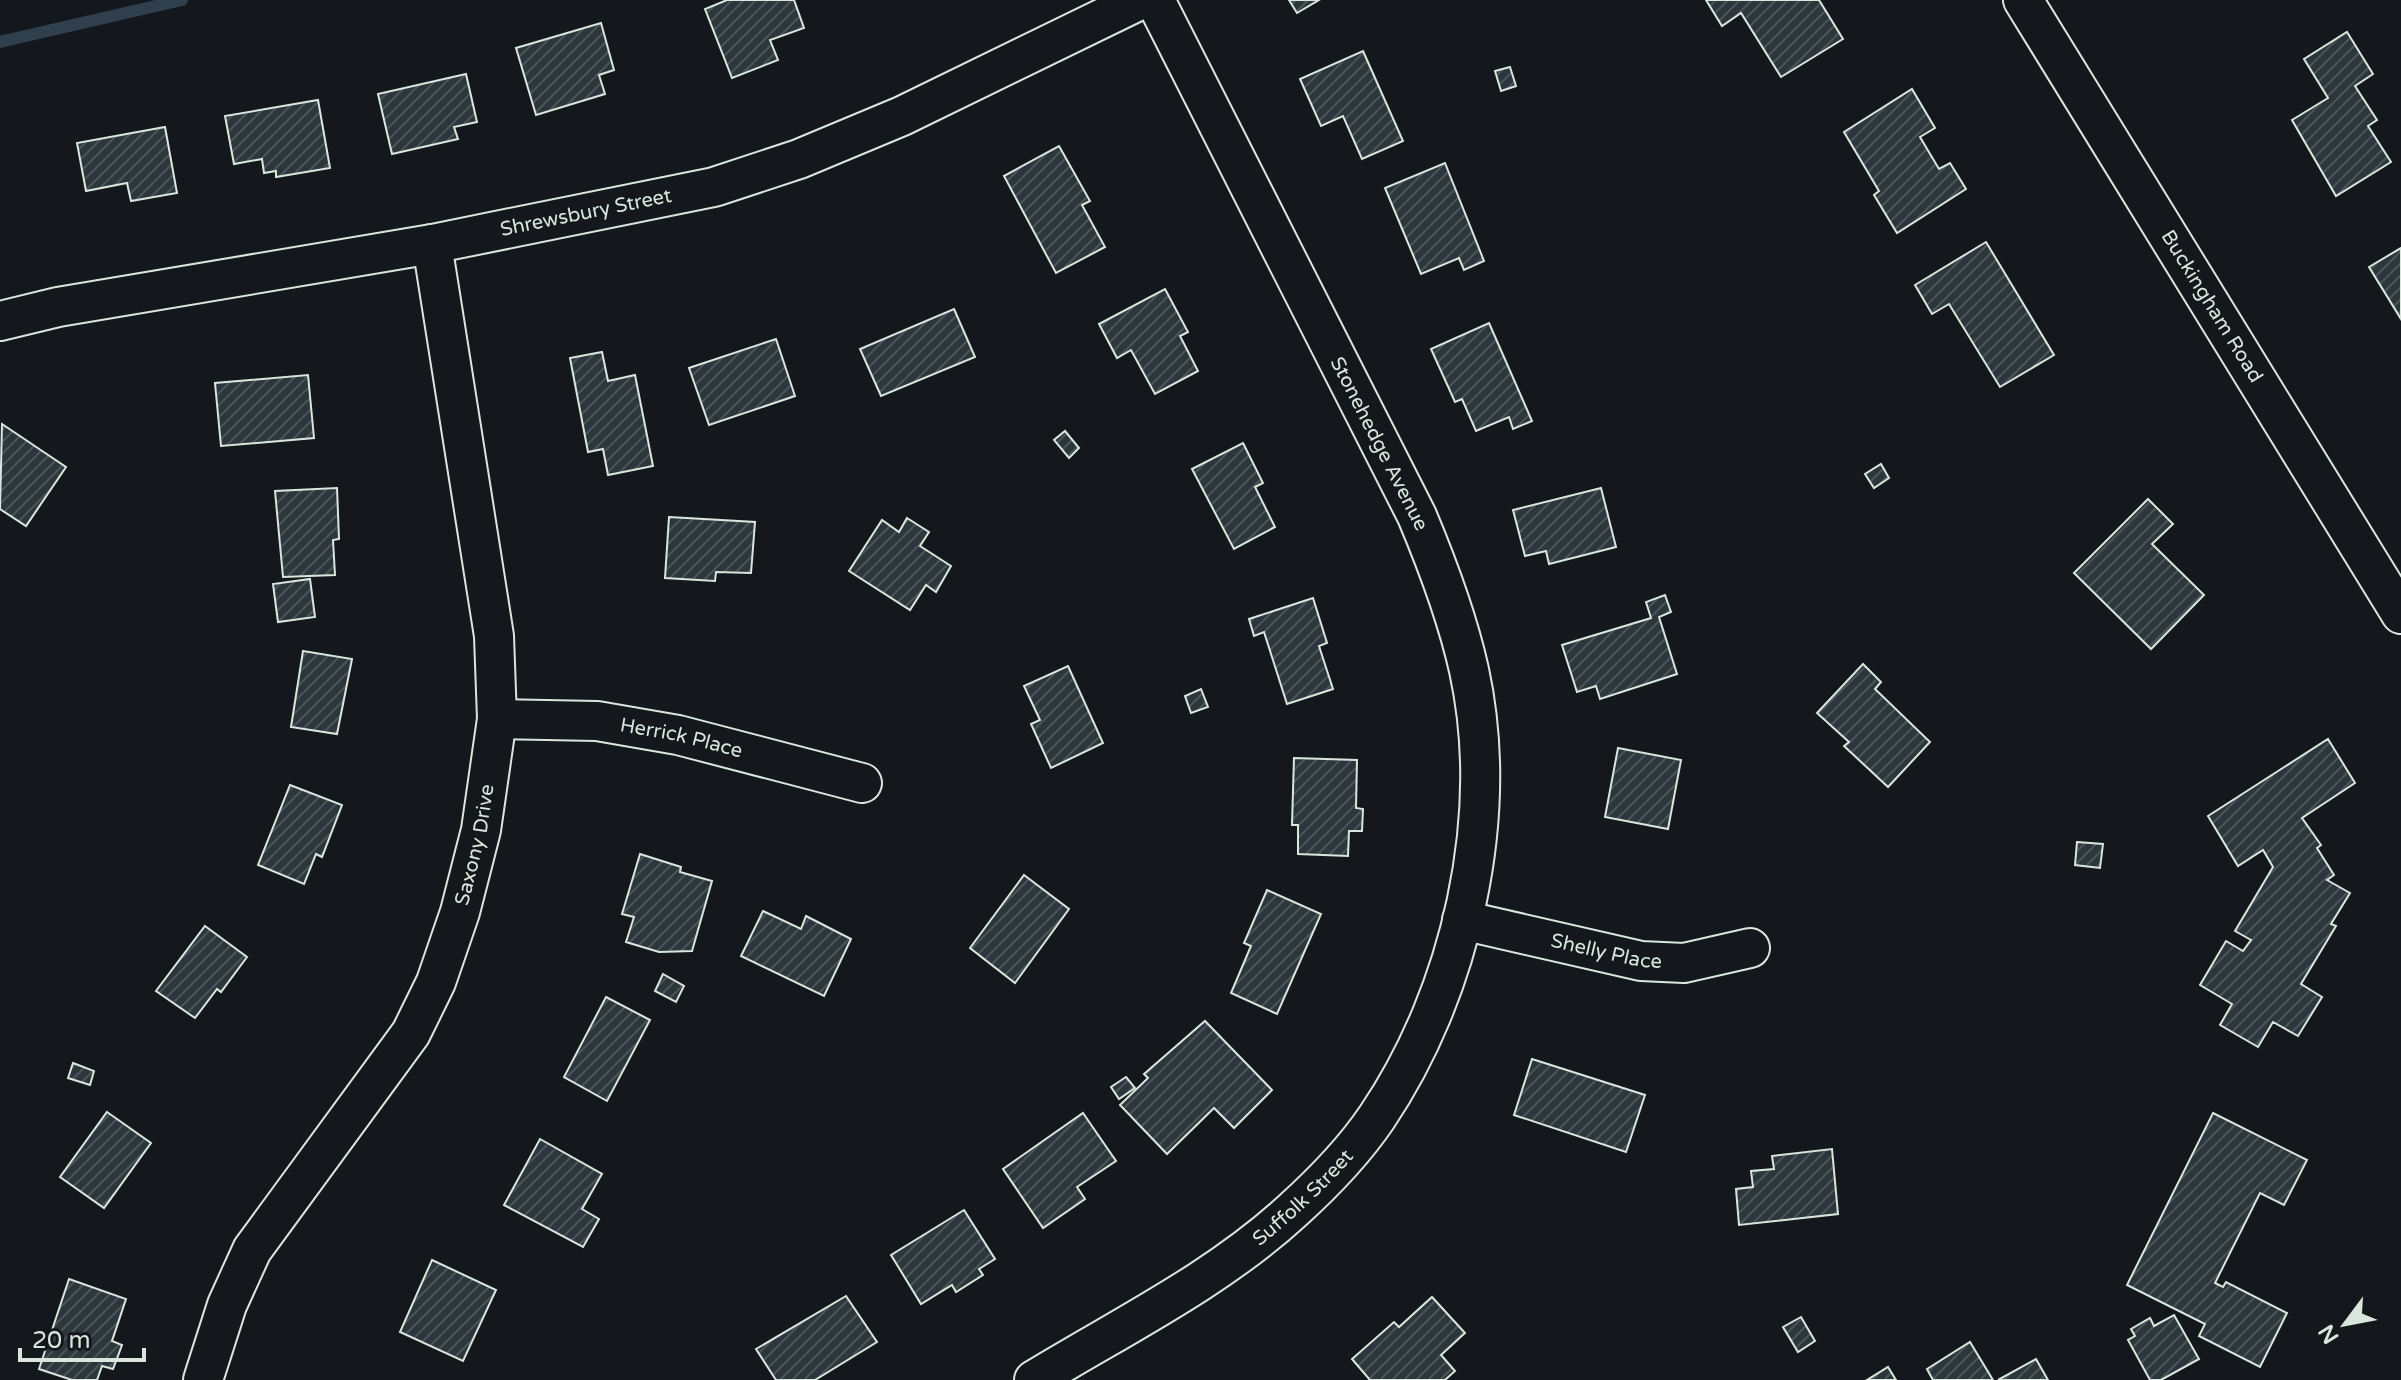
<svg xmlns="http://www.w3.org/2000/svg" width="2401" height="1380" font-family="'Varela Round',sans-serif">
  <defs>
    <pattern id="building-hatch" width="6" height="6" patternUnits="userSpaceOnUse" patternTransform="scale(2)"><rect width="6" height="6" fill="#2c363c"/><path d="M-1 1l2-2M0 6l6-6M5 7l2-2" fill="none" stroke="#4a5358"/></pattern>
  </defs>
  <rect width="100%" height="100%" fill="#14181c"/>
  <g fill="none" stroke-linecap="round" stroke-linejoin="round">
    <path stroke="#2f3f4d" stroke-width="12" d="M0 42 182 0"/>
  </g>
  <g fill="url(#building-hatch)" stroke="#d8e6dc" stroke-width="2">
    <path d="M727 0H794L804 28 770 40 778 60 732 78 705 9Z"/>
    <path d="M1289 0H1319L1297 13Z"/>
    <path d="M1706 0H1819L1843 39 1781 77 1741 13 1722 26Z"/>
    <path d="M601 23 614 70 599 75 605 94 536 115 516 48Z"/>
    <path d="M2347 32 2373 74 2355 86 2377 120 2368 126 2391 162 2336 196 2292 120 2328 98 2304 59Z"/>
    <path d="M1363 51 1403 141 1362 159 1343 116 1321 126 1300 79Z"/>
    <path d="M1510 67 1516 86 1501 91 1495 71Z"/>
    <path d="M466 74 477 122 454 127 458 139 392 154 378 94Z"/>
    <path d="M1912 89 1935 128 1920 137 1939 169 1950 163 1966 189 1897 233 1874 195 1879 191 1844 132Z"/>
    <path d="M318 100 330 168 276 177V171L264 173 262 159 234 164 225 116Z"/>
    <path d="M165 127 177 193 131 201 127 183 86 191 77 143Z"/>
    <path d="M1059 146 1090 201 1082 205 1105 247 1056 273 1004 176Z"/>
    <path d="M1445 163 1484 261 1464 270 1459 258 1421 274 1385 188Z"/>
    <path d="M1986 242 2054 355 2000 387 1949 304 1932 314 1915 285Z"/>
    <path d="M2401 248V319L2369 267Z"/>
    <path d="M1165 289 1188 332 1180 336 1198 371 1155 394 1131 350 1117 358 1099 324Z"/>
    <path d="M954 309 975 357 881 396 860 349Z"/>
    <path d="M1489 323 1532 421 1513 429 1509 417 1476 431 1462 399 1455 402 1431 349Z"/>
    <path d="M776 339 795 396 709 425 689 368Z"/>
    <path d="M602 352 608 381 635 375 653 466 608 475 603 449 588 452 570 358Z"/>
    <path d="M308 375 314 438 221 446 215 383Z"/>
    <path d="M2 424 66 467 26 526 0 509Z"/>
    <path d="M1065 431 1079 448 1069 458 1054 440Z"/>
    <path d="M1243 443 1263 483 1255 487 1275 527 1234 549 1192 469Z"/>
    <path d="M1881 464 1889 478 1874 488 1865 474Z"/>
    <path d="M337 488 339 539 333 540 335 575 283 577 275 491Z"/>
    <path d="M1601 488 1616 547 1549 564 1546 551 1525 556 1513 510Z"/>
    <path d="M2148 499 2173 524 2152 544 2204 595 2151 649 2074 573Z"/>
    <path d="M669 517 755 522 751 573 716 572 715 581 665 578Z"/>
    <path d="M907 518 929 532 920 546 951 566 936 592 926 585 910 610 849 571 882 520 899 532Z"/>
    <path d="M310 579 315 617 278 622 273 584Z"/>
    <path d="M1665 595 1671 612 1659 617 1677 674 1600 699 1596 686 1577 692 1562 645 1651 618 1646 602Z"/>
    <path d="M1313 598 1327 643 1319 646 1333 689 1287 704 1264 632 1254 636 1249 619Z"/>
    <path d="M303 651 352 659 337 734 291 727Z"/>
    <path d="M1863 664 1881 682 1875 689 1930 742 1888 787 1844 746 1849 742 1817 713Z"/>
    <path d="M1068 666 1103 743 1051 768 1031 724 1040 720 1024 686Z"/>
    <path d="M1201 689 1208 707 1191 713 1185 696Z"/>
    <path d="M2328 739 2355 783 2302 818 2321 845 2317 848 2334 875 2327 880 2350 893 2331 924 2336 926 2301 984 2322 997 2298 1036 2273 1022 2258 1047 2220 1025 2232 1004 2200 985 2226 941 2243 951 2251 940 2235 931 2273 867 2263 850 2238 866 2208 816Z"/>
    <path d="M1618 748 1681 760 1668 829 1605 817Z"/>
    <path d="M1294 758 1357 760 1356 808 1363 809 1362 831H1349L1348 856 1298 854V825H1292Z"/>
    <path d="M290 785 342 805 322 857 316 854 304 884 258 865Z"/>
    <path d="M2077 842 2103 844 2100 868 2075 865Z"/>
    <path d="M640 854 681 867 680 872 712 881 692 951 659 952 626 942 634 917 622 914Z"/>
    <path d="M1024 875 1069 909 1015 983 970 948Z"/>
    <path d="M1267 890 1321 914 1277 1014 1231 993 1251 946 1244 943Z"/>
    <path d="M763 911 801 929 806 916 851 939 824 996 741 956Z"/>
    <path d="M205 926 247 957 221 992 217 989 195 1018 156 991Z"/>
    <path d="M663 974 684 986 676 1002 655 991Z"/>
    <path d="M606 997 650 1020 607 1101 564 1077Z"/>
    <path d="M1205 1021 1272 1090 1234 1128 1214 1108 1167 1154 1120 1105 1148 1078 1144 1074Z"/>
    <path d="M1532 1059 1645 1095 1626 1152 1514 1115Z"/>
    <path d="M73 1063 94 1071 90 1085 68 1078Z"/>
    <path d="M1126 1077 1135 1088 1119 1099 1111 1087Z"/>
    <path d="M107 1112 151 1143 104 1208 60 1177Z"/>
    <path d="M1083 1113 1116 1161 1077 1187 1085 1199 1043 1228 1003 1169Z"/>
    <path d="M2213 1113 2307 1160 2284 1205 2260 1193 2215 1283 2223 1287 2226 1282 2287 1313 2260 1367 2199 1336 2205 1324 2127 1285Z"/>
    <path d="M540 1139 602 1174 582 1209 599 1219 583 1247 504 1205Z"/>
    <path d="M1832 1149 1838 1214 1739 1225 1736 1189 1753 1187 1751 1171 1774 1169 1772 1156Z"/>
    <path d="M964 1210 995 1259 979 1269 983 1275 956 1292 952 1285 921 1304 891 1255Z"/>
    <path d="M432 1260 496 1290 463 1361 400 1332Z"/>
    <path d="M69 1279 126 1299 112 1341 122 1345 113 1369 102 1366 97 1380H72L39 1369Z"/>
    <path d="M846 1296 877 1342 815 1380H776L756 1349Z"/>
    <path d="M1432 1297 1465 1333 1441 1355 1455 1371 1445 1380H1370L1352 1359 1394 1322 1399 1327Z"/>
    <path d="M2174 1315 2199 1359 2161 1380H2150L2128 1340 2135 1336 2131 1329 2150 1318 2154 1326Z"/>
    <path d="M1801 1317 1815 1341 1798 1352 1783 1327Z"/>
    <path d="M1970 1342 1993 1380H1933L1927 1369Z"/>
    <path d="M2036 1359 2048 1380H1998Z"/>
    <path d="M1888 1367 1896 1380H1867Z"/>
  </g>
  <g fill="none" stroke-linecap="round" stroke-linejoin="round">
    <g stroke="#d8e6dc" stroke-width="42">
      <g id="street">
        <path id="s1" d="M2023 0 2401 614"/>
        <path id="s2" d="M0 321 58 307 432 244 714 187 799 159 902 116 1140 0"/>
        <path id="s3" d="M497 719 597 721 678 735 862 783"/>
        <path id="s4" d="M1462 920 1641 961 1684 963 1750 948"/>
        <path id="s5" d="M203 1380 227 1305 252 1250 411 1033 436 982 460 912 481 830 497 719 494 636 432 244"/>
        <path id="s6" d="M1034 1380C1121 1327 1217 1280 1292 1211 1323 1183 1354 1151 1377 1117 1461 993 1501 817 1469 670 1457 616 1438 566 1417 516L1155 0"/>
      </g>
    </g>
    <use href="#street" stroke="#14181c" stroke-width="38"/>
  </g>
  <g text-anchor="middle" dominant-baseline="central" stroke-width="6" stroke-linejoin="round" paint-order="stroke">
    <g font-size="20" fill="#d8e6dc" stroke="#14181c">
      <text stroke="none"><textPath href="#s2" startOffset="596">Shrewsbury Street</textPath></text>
      <text stroke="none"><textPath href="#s1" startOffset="360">Buckingham Road</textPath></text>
      <text transform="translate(1379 444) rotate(63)">Stonehedge Avenue</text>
      <text stroke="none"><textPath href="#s3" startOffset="186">Herrick Place</textPath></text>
      <text stroke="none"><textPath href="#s5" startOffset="608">Saxony Drive</textPath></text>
      <text stroke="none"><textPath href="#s4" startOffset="148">Shelly Place</textPath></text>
      <text stroke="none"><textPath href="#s6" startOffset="326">Suffolk Street</textPath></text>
    </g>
  </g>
  <g transform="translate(2345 1324) rotate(238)" stroke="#14181c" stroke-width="6" paint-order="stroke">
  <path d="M0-6L14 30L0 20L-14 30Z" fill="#d8e6dc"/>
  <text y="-12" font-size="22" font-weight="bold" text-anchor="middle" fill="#d8e6dc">N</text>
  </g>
  <path d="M20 1348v12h124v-12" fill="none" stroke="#d8e6dc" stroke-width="4"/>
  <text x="32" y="1348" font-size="24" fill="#d8e6dc" stroke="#14181c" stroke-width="6" paint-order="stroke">20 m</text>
</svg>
